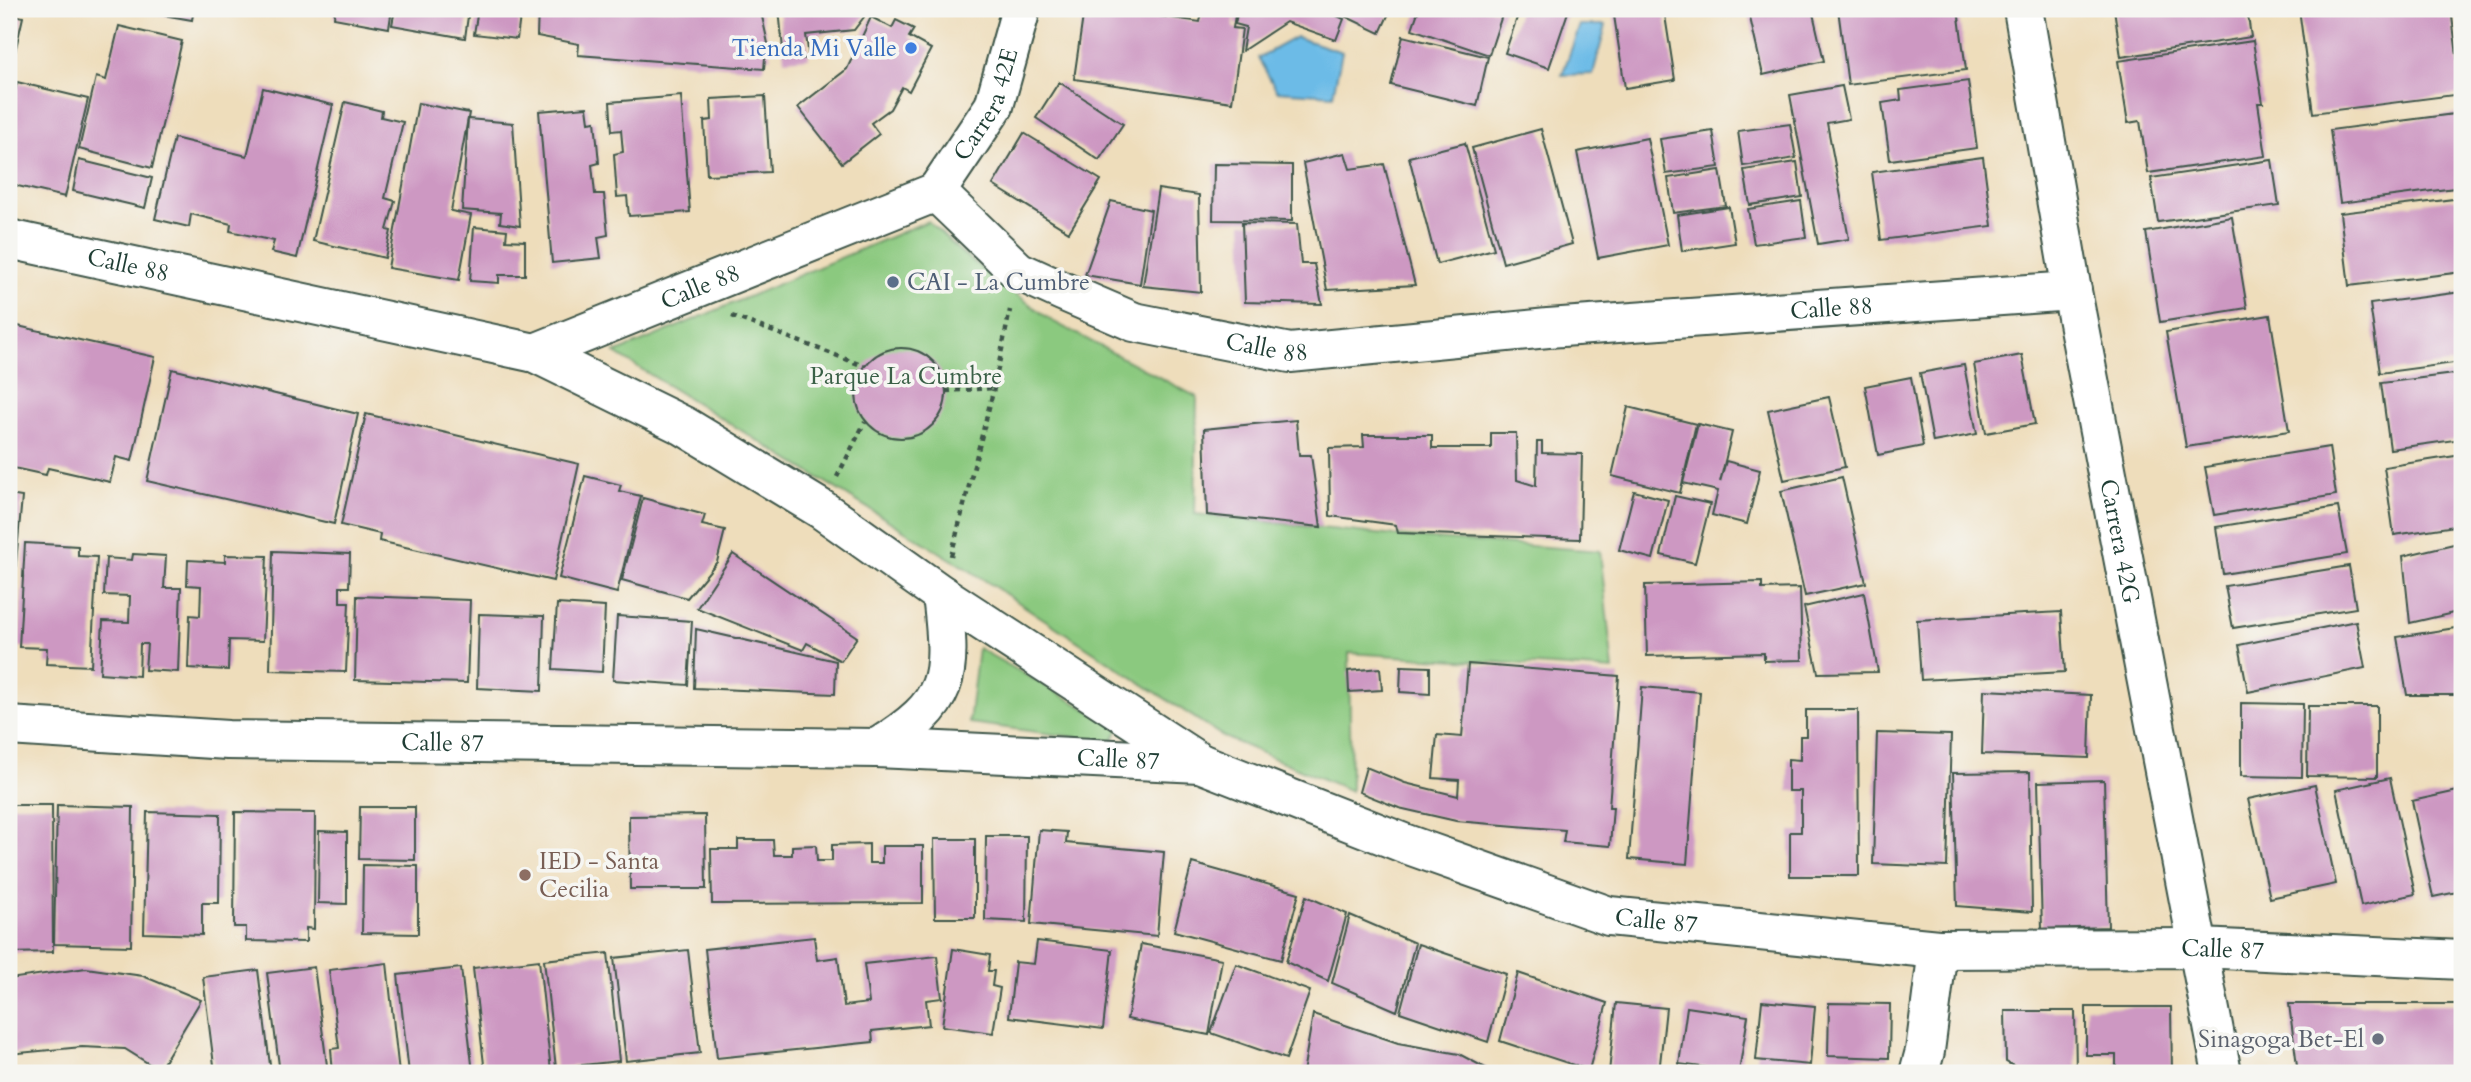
<svg xmlns="http://www.w3.org/2000/svg" width="2471" height="1082" font-family="Cardo,serif">
  <rect width="100%" height="100%" fill="#f6f6f2"/>
  <filter id="ink" filterUnits="userSpaceOnUse"><feTurbulence type="fractalNoise" baseFrequency=".0143" numOctaves="2"/><feDisplacementMap in="SourceGraphic" scale="14" xChannelSelector="R" yChannelSelector="G"/><feConvolveMatrix kernelMatrix="1 2 1 2 8 2 1 2 1" color-interpolation-filters="sRGB"/></filter>
  <filter id="wash" filterUnits="userSpaceOnUse"><feTurbulence type="fractalNoise" baseFrequency=".00686" numOctaves="4" result="noise"/><feDisplacementMap in="SourceGraphic" scale="28" xChannelSelector="R" yChannelSelector="G"/><feGaussianBlur stdDeviation="1.57" result="paint"/><feColorMatrix in="noise" values="0 0 0 0 0 0 0 0 0 0 0 0 0 0 0 0 0 1.4 0 .05"/><feComposite in="paint" operator="in"/></filter>
  <g filter="url(#wash)">
    <rect width="100%" height="100%" fill="#edb"/>
    <g fill="#8bc97f" stroke="#55835a" stroke-width="2">
      <path d="M928 221 963 254 1052 321 1197 397 1195 514 1395 536 1600 551 1613 670 1349 653 1351 791 1224 737 972 572 615 353Z"/>
      <path d="M978 648 1120 728 1111 742 969 723Z"/>
    </g>
    <g fill="#6cbbe7" stroke="#467c8e" stroke-width="2">
      <path d="M1580 25H1606L1593 74 1562 75Z"/>
      <path d="M1296 37 1342 52 1333 95 1277 91 1258 58Z"/>
    </g>
    <g id="blocks">
      <g fill="#cd98c2">
        <path d="M146 9H194L192 20 146 12Z"/>
        <path d="M335 9H392L389 28 334 18Z"/>
        <path d="M395 9H469L465 38 392 25Z"/>
        <path d="M478 9H521L517 39 474 34Z"/>
        <path d="M538 9H728L761 12 771 57 765 58 764 69 578 55 579 44 537 36Z"/>
        <path d="M779 9H863L864 17 854 30 806 35 809 58 784 60Z"/>
        <path d="M1084 9H1110L1200 22 1203 9H1236L1233 28 1242 29 1232 102 1074 79Z"/>
        <path d="M1238 9H1322L1344 19 1336 40 1286 22 1242 51 1246 27 1235 24Z"/>
        <path d="M1330 9H1391L1380 33Z"/>
        <path d="M1419 9H1504L1489 55 1412 29Z"/>
        <path d="M1520 9H1569L1549 68 1505 53Z"/>
        <path d="M1613 9H1664L1675 80 1625 88Z"/>
        <path d="M1748 9H1812L1824 61 1763 75Z"/>
        <path d="M1838 9H1958L1966 70 1848 85Z"/>
        <path d="M2114 9H2247L2251 37 2121 57Z"/>
        <path d="M2299 9H2451L2462 94 2313 113Z"/>
        <path d="M9 14 23 17 10 74 9 73Z"/>
        <path d="M871 17 892 28 896 20 914 29 909 37 931 49 909 91 902 87 890 109 871 123 879 134 842 163 798 107 847 69Z"/>
        <path d="M119 26 182 41 152 168 79 149 96 77 106 80Z"/>
        <path d="M1403 36 1488 57 1477 106 1391 85Z"/>
        <path d="M2253 41 2263 103H2258L2266 156 2148 173 2140 121 2128 123 2118 61Z"/>
        <path d="M1968 81 1977 148 1890 160 1882 103 1901 100 1900 90Z"/>
        <path d="M17 82 88 99 65 197 9 184V117Z"/>
        <path d="M1059 82 1123 124 1099 160 1036 118Z"/>
        <path d="M1842 86 1849 119 1827 123 1849 239 1818 244 1790 95Z"/>
        <path d="M263 88 333 105 297 258 271 252 274 241 230 231 231 224 191 214 189 227 155 219 174 138 247 156Z"/>
        <path d="M681 96 690 212 629 216 627 196 617 197 614 154 623 152 621 130 612 131 610 102Z"/>
        <path d="M765 96 770 172 707 175 704 121 712 120 711 99Z"/>
        <path d="M345 102 382 111 381 117 403 122 385 198 395 201 387 230 391 231 385 258 313 241Z"/>
        <path d="M418 103 469 113 451 211 471 215 459 280 388 268Z"/>
        <path d="M587 107 589 122 595 121 599 163 592 165 595 194H604L608 235 598 237 601 258 552 263 539 111Z"/>
        <path d="M2462 113V187L2340 203 2330 130Z"/>
        <path d="M468 119 513 123 520 226 500 223 501 213 462 210Z"/>
        <path d="M1790 124 1796 158 1743 166 1738 131Z"/>
        <path d="M1541 129 1572 244 1503 263 1472 148Z"/>
        <path d="M1713 131 1719 167 1666 174 1660 139Z"/>
        <path d="M1024 133 1101 180 1069 232 993 185Z"/>
        <path d="M1647 138 1668 245 1598 258 1577 152Z"/>
        <path d="M1465 143 1494 249 1437 264 1409 157Z"/>
        <path d="M1345 153 1350 169 1384 164 1415 285 1327 290 1303 163Z"/>
        <path d="M1983 157 1992 226 1881 240 1872 172Z"/>
        <path d="M79 160 152 178 145 208 73 191Z"/>
        <path d="M2272 160 2279 205 2158 222 2151 178Z"/>
        <path d="M1797 162 1802 197 1750 205 1744 170Z"/>
        <path d="M1214 164 1292 165V221L1213 220Z"/>
        <path d="M1720 170 1726 206 1673 213 1668 178Z"/>
        <path d="M1158 189 1199 195 1201 292 1143 286Z"/>
        <path d="M2462 198V272L2349 286 2340 213Z"/>
        <path d="M1111 201 1151 210 1140 284 1085 275Z"/>
        <path d="M1801 201 1806 237 1754 244 1748 209Z"/>
        <path d="M1729 207 1735 243 1682 251 1677 215Z"/>
        <path d="M2232 217 2247 308 2160 322 2146 232Z"/>
        <path d="M1242 223 1297 224 1301 264H1314L1322 304 1245 302Z"/>
        <path d="M474 227 507 230 506 240 525 241V275H499V283L470 281Z"/>
        <path d="M2462 292V362L2380 373 2370 304Z"/>
        <path d="M2270 315 2289 431 2186 447 2166 332Z"/>
        <path d="M9 324 155 357 132 461 116 457 110 482 48 468 46 475 9 467Z"/>
        <circle cx="901" cy="393" r="45"/>
        <path d="M2022 355 2035 424 1986 433 1974 364Z"/>
        <path d="M1964 365 1977 434 1933 442 1920 373Z"/>
        <path d="M172 369 358 414 334 524 147 481Z"/>
        <path d="M2462 373V439L2390 449 2381 383Z"/>
        <path d="M1911 377 1923 446 1878 455 1865 386Z"/>
        <path d="M1829 397 1845 467 1784 480 1768 410Z"/>
        <path d="M1628 407 1696 424 1680 493 1612 476Z"/>
        <path d="M366 414 579 464 553 581 379 541 380 534 341 525Z"/>
        <path d="M1296 420 1299 455H1311L1321 527 1207 515 1204 429Z"/>
        <path d="M1698 424 1732 432 1720 482 1726 461 1760 470 1747 524 1712 515 1718 491 1683 483Z"/>
        <path d="M1491 433H1516L1517 480 1536 486 1537 442H1542V453L1582 454 1580 539 1398 533 1396 525 1330 516 1329 448 1364 447 1363 435H1432V448H1491Z"/>
        <path d="M2329 447 2336 495 2214 515 2205 467Z"/>
        <path d="M2462 455V525L2394 535 2384 467Z"/>
        <path d="M585 476 621 485 619 491 641 496 617 593 559 578Z"/>
        <path d="M1842 477 1866 583 1805 596 1781 491Z"/>
        <path d="M1634 491 1668 500 1653 559 1619 550Z"/>
        <path d="M9 495 22 497 11 617 9 616Z"/>
        <path d="M1675 496 1710 504 1695 563 1661 555Z"/>
        <path d="M643 498 705 515 702 525 725 530 717 562 687 598 622 580Z"/>
        <path d="M2338 507 2347 554 2223 574 2216 527Z"/>
        <path d="M2462 542V611L2410 623 2403 556Z"/>
        <path d="M25 543 78 546V556L97 557 91 666 46 664 47 648 19 647Z"/>
        <path d="M273 551 350 554 349 587H340V602H349L346 672 270 670Z"/>
        <path d="M133 554 166 556 164 588H181L178 672 145 670 147 644H140L139 676 100 673 103 621 129 622 130 596 104 595 106 558 132 560Z"/>
        <path d="M733 554 857 637 841 661 807 643 803 650 697 608Z"/>
        <path d="M225 555 267 556 263 641 229 640 228 670 188 668 190 615 200 616 201 586 187 585 188 560 225 562Z"/>
        <path d="M2349 566 2356 608 2233 628 2225 586Z"/>
        <path d="M1762 582V589L1800 588 1802 660 1764 661V653L1647 656 1645 585Z"/>
        <path d="M1864 593 1878 672 1818 673 1804 607Z"/>
        <path d="M357 596 470 600 467 683 355 680Z"/>
        <path d="M557 604 605 607 602 672 553 669Z"/>
        <path d="M2061 612 2065 672 1921 680 1917 620Z"/>
        <path d="M479 614 544 616 542 691 477 688Z"/>
        <path d="M617 616 692 621 688 685 613 680Z"/>
        <path d="M2356 621 2365 668 2248 692 2239 645Z"/>
        <path d="M2462 627V695H2407L2397 637Z"/>
        <path d="M696 629 836 661 835 694 694 688Z"/>
        <path d="M1468 664 1619 676 1609 807H1613L1610 846 1563 842 1565 830 1456 821 1399 808 1359 792 1366 767 1405 783 1458 796 1459 780 1433 778 1437 735 1462 737Z"/>
        <path d="M1401 666 1430 667V694L1400 692Z"/>
        <path d="M1380 668 1382 690 1349 692 1348 671Z"/>
        <path d="M1642 687 1700 692 1687 864 1629 859Z"/>
        <path d="M1984 690 2091 695 2089 758 1982 754Z"/>
        <path d="M2241 703 2303 704 2302 777 2241 776Z"/>
        <path d="M2308 706H2377V777L2307 776Z"/>
        <path d="M1806 710H1858L1859 876H1790V832H1801V791H1788V759L1800 760V736H1806Z"/>
        <path d="M1877 733 1951 735 1947 867 1873 864Z"/>
        <path d="M2030 772 2032 912 1957 906 1953 773Z"/>
        <path d="M2390 778 2415 894 2361 906 2336 790Z"/>
        <path d="M2104 780 2108 927 2042 929 2038 782Z"/>
        <path d="M2315 785 2336 884 2270 898 2248 799Z"/>
        <path d="M2462 790V891L2433 897 2412 801Z"/>
        <path d="M9 805H52L53 952 9 953Z"/>
        <path d="M57 805 133 807 131 946 54 944Z"/>
        <path d="M360 807H415V860L359 859Z"/>
        <path d="M147 812 220 814 219 903H202V935L144 933Z"/>
        <path d="M235 812 315 813 314 929 306 928V942L246 941V927H234Z"/>
        <path d="M705 815 706 889H630L629 816Z"/>
        <path d="M1039 830 1067 832 1066 843 1164 852 1157 936 1031 924Z"/>
        <path d="M319 831 347 832V904L318 903Z"/>
        <path d="M986 836H1027L1026 922 985 920Z"/>
        <path d="M934 839H975V918H935Z"/>
        <path d="M738 840H773L774 855H792V846L816 845 817 861H832V845L869 844V863H882V846H923V903L712 904 711 849H738Z"/>
        <path d="M1192 863 1299 893 1281 960 1174 931Z"/>
        <path d="M363 865 418 866V934L362 933Z"/>
        <path d="M1306 896 1347 914 1328 981 1286 962Z"/>
        <path d="M1350 915 1415 943 1397 1011 1332 983Z"/>
        <path d="M814 937 817 960 838 957 844 1006 869 1003 864 964 937 956 942 998 926 1000 929 1025 872 1031 873 1042 717 1058 705 949Z"/>
        <path d="M1037 941 1112 950 1103 1029 1009 1017 1015 962 1034 964Z"/>
        <path d="M1141 944 1222 959 1209 1035 1127 1019Z"/>
        <path d="M1418 944 1506 974 1488 1042 1400 1012Z"/>
        <path d="M953 949 990 955 988 971H994L992 986 1000 988 993 1033 942 1026Z"/>
        <path d="M688 950 700 1053 626 1061 614 958Z"/>
        <path d="M608 953 619 1061 556 1068 544 960Z"/>
        <path d="M539 960 551 1071 485 1073 473 968Z"/>
        <path d="M387 963 399 1073H333L331 1049 339 1048 329 970Z"/>
        <path d="M1236 964 1310 991 1286 1059 1211 1033Z"/>
        <path d="M314 967 328 1073H280L267 973Z"/>
        <path d="M86 968 143 976 201 1000 159 1070 125 1049 82 1047 9 1054V979Z"/>
        <path d="M461 968 473 1073H409L398 975Z"/>
        <path d="M258 970 271 1073H215L203 977Z"/>
        <path d="M1518 973 1607 1003 1589 1070 1500 1041Z"/>
        <path d="M1762 1001 1815 1006 1810 1065 1756 1060Z"/>
        <path d="M1616 1003 1666 1008 1659 1073H1609Z"/>
        <path d="M1829 1003 1890 1004 1889 1058 1828 1056Z"/>
        <path d="M2289 1004H2462V1073H2298Z"/>
        <path d="M1687 1007 1748 1016 1739 1072 1679 1064Z"/>
        <path d="M2086 1007H2171L2172 1073H2116V1055H2086Z"/>
        <path d="M2005 1011H2075L2076 1073H2026L2006 1062Z"/>
        <path d="M1313 1014 1398 1043 1459 1054 1495 1073H1303Z"/>
        <path d="M208 1068 209 1073H176V1072Z"/>
      </g>
    </g>
  </g>
  <g filter="url(#ink)">
    <use href="#blocks" fill-opacity="0" stroke="#3e5548" stroke-width="2"/>
    <g fill="none" stroke-linecap="round" stroke-linejoin="round">
      <g stroke="#3e5548" stroke-width="42">
        <g id="minor">
          <path id="s1" d="M2023 9 2072 291 2222 1073"/>
          <path id="s2" d="M936 192 1018 271 1062 291 1134 322 1290 353 1548 328 2072 291"/>
          <path id="s3" d="M936 192 994 106 1021 9"/>
          <path id="s4" d="M9 239 535 353 684 426 821 509 942 595 1200 763"/>
          <path id="s5" d="M535 353 936 192"/>
          <path id="s6" d="M9 726 228 740 877 748 1200 763 1406 844 1609 916 1938 949 2200 948 2462 960"/>
          <path d="M877 748C951 702 952 679 942 595"/>
          <path d="M1919 1073 1925 1051 1938 949"/>
        </g>
      </g>
      <g stroke="#3e5548" stroke-width="4.5" stroke-dasharray="5 5" stroke-linecap="butt">
        <path d="M732 316 864 366"/>
        <path d="M946 391 994 388"/>
        <path d="M837 477 865 422"/>
        <path d="M951 556 994 388 1010 310"/>
      </g>
      <use href="#minor" stroke="#fff" stroke-width="38"/>
    </g>
  </g>
  <circle fill="#3f7fe0" stroke="#f6f6f2" stroke-width="2.5" cx="911" cy="48" r="7"/>
  <circle fill="#5c6f8a" stroke="#f6f6f2" stroke-width="2.5" cx="893" cy="282" r="7"/>
  <circle fill="#8d6e63" stroke="#f6f6f2" stroke-width="2.5" cx="525" cy="875" r="7"/>
  <circle fill="#6b7280" stroke="#f6f6f2" stroke-width="2.5" cx="2378" cy="1039" r="7"/>
  <g text-anchor="middle" dominant-baseline="central" stroke-width="7" stroke-linejoin="round" paint-order="stroke">
    <g font-size="24" fill="#366cbe" stroke="#f6f6f2" text-anchor="end">
      <text x="897" y="48">Tienda Mi Valle</text>
    </g>
    <g font-size="24" fill="#1f3d34" stroke="#f6f6f2">
      <text stroke="none"><textPath href="#s3" startOffset="102">Carrera 42E</textPath></text>
      <text stroke="none"><textPath href="#s4" startOffset="122">Calle 88</textPath></text>
      <text stroke="none"><textPath href="#s5" startOffset="178">Calle 88</textPath></text>
      <text stroke="none"><textPath href="#s2" startOffset="943">Calle 88</textPath></text>
      <text stroke="none"><textPath href="#s2" startOffset="376">Calle 88</textPath></text>
      <text stroke="none"><textPath href="#s1" startOffset="541">Carrera 42G</textPath></text>
      <text stroke="none"><textPath href="#s6" startOffset="434">Calle 87</textPath></text>
      <text stroke="none"><textPath href="#s6" startOffset="1110">Calle 87</textPath></text>
      <text stroke="none"><textPath href="#s6" startOffset="1676">Calle 87</textPath></text>
      <text stroke="none"><textPath href="#s6" startOffset="2244">Calle 87</textPath></text>
    </g>
    <g font-size="24" fill="#4e5e75" stroke="#f6f6f2" text-anchor="start">
      <text x="907" y="282">CAI - La Cumbre</text>
    </g>
    <g font-size="24" fill="#3a6047" stroke="#f6f6f2">
      <text x="906" y="376">Parque La Cumbre</text>
    </g>
    <g font-size="24" fill="#785e54" stroke="#f6f6f2" text-anchor="start">
      <text x="539" y="861">IED - Santa<tspan x="539" dy="28">Cecilia</tspan></text>
    </g>
    <g font-size="24" fill="#5b616d" stroke="#f6f6f2" text-anchor="end">
      <text x="2364" y="1039">Sinagoga Bet-El</text>
    </g>
  </g>
  <rect width="2471" height="1082" fill="none" stroke="#f6f6f2" stroke-width="35"/>
</svg>
